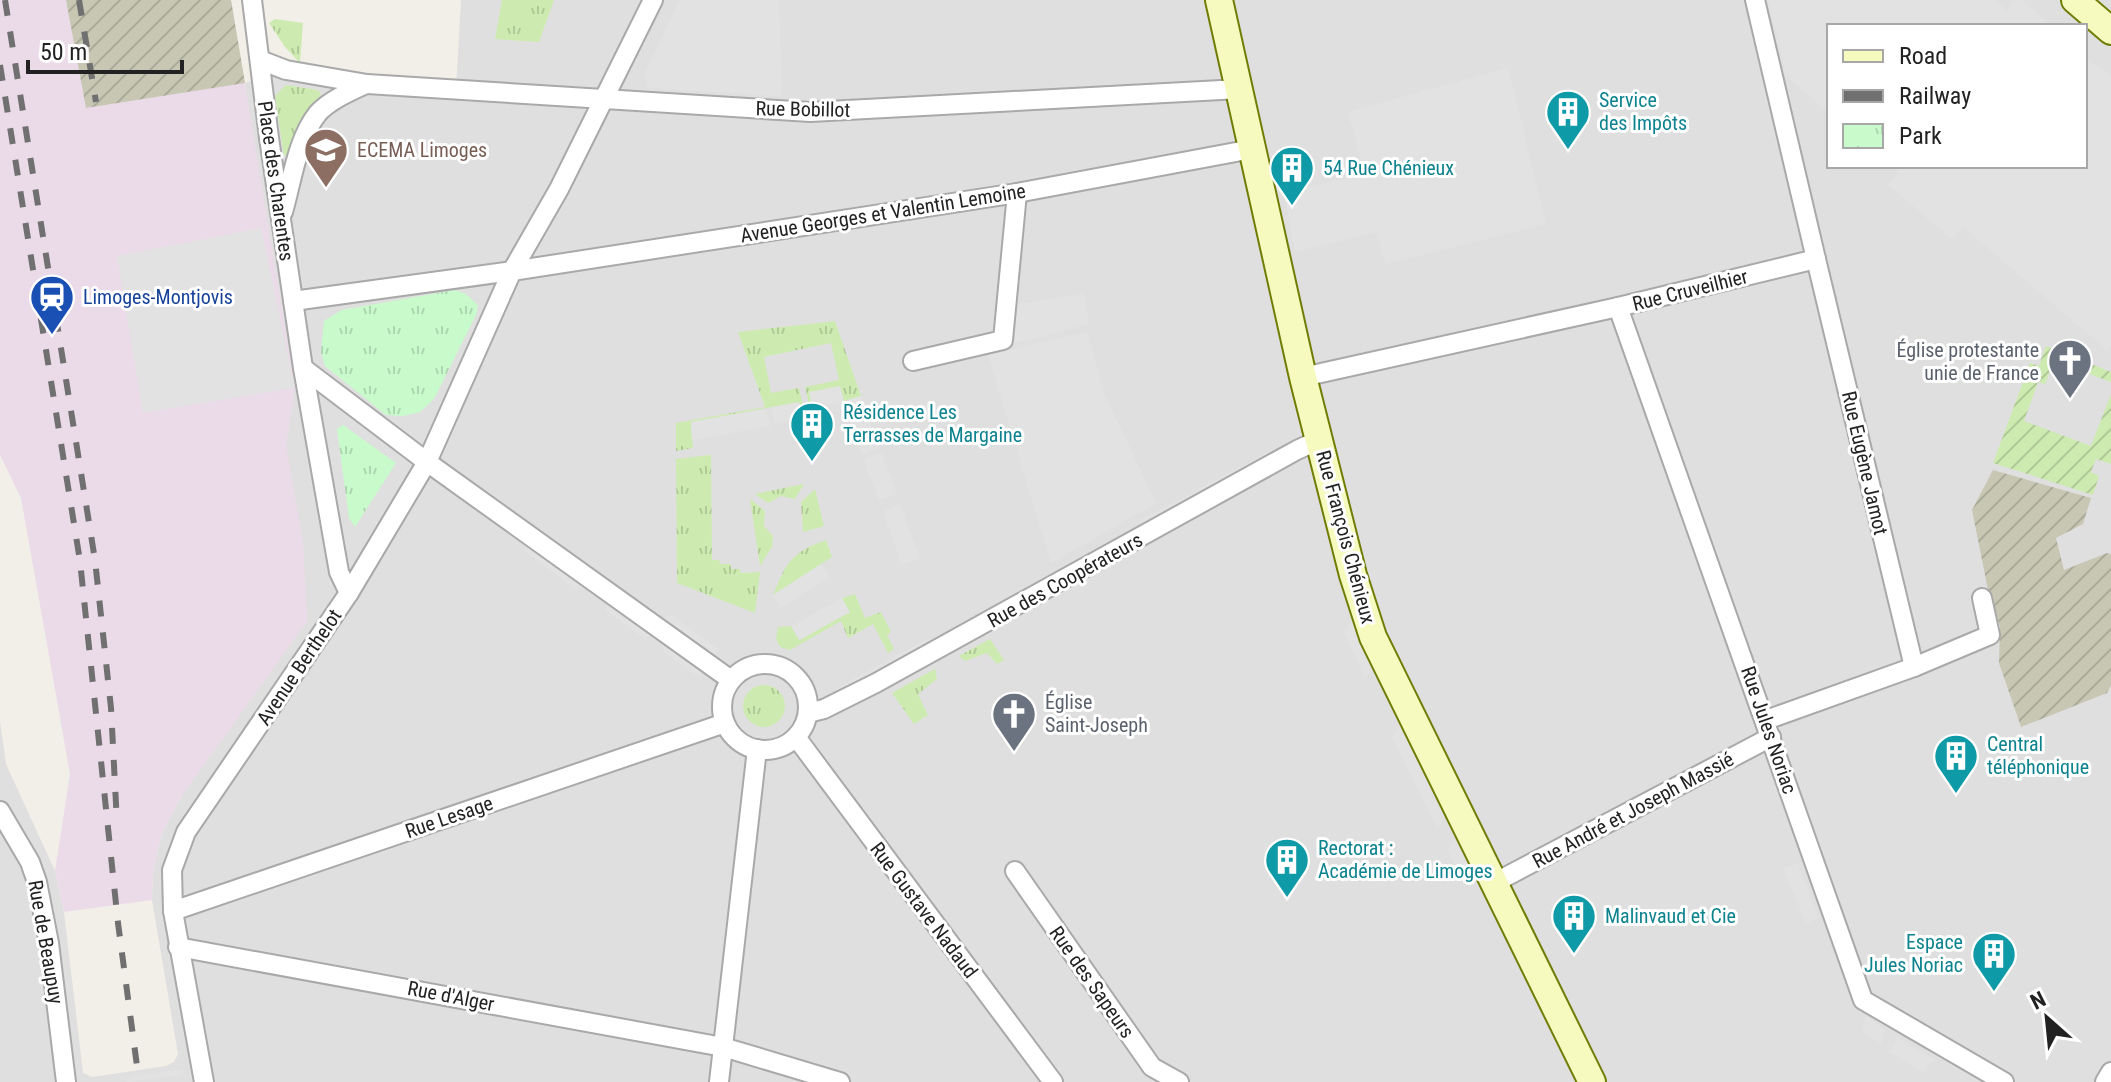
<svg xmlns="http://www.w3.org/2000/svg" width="2111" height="1082" font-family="'Roboto Condensed',sans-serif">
  <defs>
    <pattern id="construction-furrows" width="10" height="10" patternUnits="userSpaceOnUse" patternTransform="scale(2)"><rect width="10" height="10" fill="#c7c7b4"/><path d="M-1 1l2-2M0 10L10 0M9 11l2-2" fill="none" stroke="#abab9a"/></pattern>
    <pattern id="grass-tufts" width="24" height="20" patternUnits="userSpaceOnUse" patternTransform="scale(2)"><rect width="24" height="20" fill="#cdebb0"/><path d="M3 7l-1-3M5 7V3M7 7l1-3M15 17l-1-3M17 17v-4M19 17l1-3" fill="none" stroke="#b0c997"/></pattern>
    <pattern id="park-tufts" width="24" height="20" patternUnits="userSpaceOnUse" patternTransform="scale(2)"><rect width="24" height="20" fill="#c8facc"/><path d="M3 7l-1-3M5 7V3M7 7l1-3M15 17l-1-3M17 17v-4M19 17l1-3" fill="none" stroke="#acd6af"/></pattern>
    <pattern id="garden-furrows" width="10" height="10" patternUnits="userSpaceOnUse" patternTransform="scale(2)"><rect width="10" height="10" fill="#cdebb0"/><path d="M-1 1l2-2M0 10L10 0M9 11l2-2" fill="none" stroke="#b0c997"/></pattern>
  </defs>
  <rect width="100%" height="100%" fill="#f2efe9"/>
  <path fill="#e0dfdf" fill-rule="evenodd" d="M461 0H2111V1082H0V722L6 764 55 871 64 912 83 1073 92 1077 166 1066 174 1062 178 1054 152 900 153 870 162 833 181 797 286 446 245 83 286 70 456 89ZM1829 26H2085V166H1829Z"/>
  <path fill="#ebdbe8" d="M0 0H231L295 388 286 445 303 544 307 621 181 797 162 833 153 870 152 900 64 912 55 871 70 774 21 498 0 455Z"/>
  <g fill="url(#construction-furrows)">
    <path d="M66 0H231L245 83 86 108Z"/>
    <path d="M1993 470 2091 498 2083 524 2056 538 2064 570 2107 553 2111 554V685L2107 693 2021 727 1999 663 2000 626 1988 590 1972 510Z"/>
  </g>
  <g fill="url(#grass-tufts)">
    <path d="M502 0H554L539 42 495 39Z"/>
    <path d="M275 19 303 23 300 63 285 47 269 23Z"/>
    <path d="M286 85 318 90 321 95C301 117 294 125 289 154L284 156 275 96Z"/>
    <path d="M835 321 861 396 843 402 810 392 813 408H810L805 387 839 380 831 343 764 357 771 393 799 388 804 409 801 410 799 402 691 422 693 448 676 451V423L765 407 738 332Z"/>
    <path d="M711 455 712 560H719L720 564H731V569H740L741 573 760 572 755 613 677 583 676 459Z"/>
    <path d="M804 484 795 499 781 496 768 503 755 494Z"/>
    <path d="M815 489 824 526 803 532 801 502Z"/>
    <path d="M750 499 765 511 764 526 773 536 772 547 760 566Z"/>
    <path d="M826 540 832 557 773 595C786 562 792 552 826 540Z"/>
    <path d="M855 594 865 618 881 612 891 632 887 635 894 649 888 653 873 624 848 638 841 621 790 650 780 647 776 639 778 627 791 626 800 640 849 612 842 598Z"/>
    <path d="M990 639 1004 660 997 664 987 653 965 661 959 656Z"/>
    <path d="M935 669 937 679 918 694 928 715 914 724 892 693Z"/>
    <circle cx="764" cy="706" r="21"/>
  </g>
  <g fill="url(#park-tufts)">
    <path d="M455 290 466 294 478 305 476 315 434 399 420 412 403 416 386 415 325 366 321 352 324 321 342 310Z"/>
    <path d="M343 425 396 463 355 527 349 518 337 429Z"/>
  </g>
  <path fill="url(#garden-furrows)" d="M2046 346 2111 372V382L2054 361 2045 384 2038 382 2024 421 2091 446 2111 394V464L2096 459 2091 472 2099 476 2093 495 1993 463 2030 363 2039 366Z"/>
  <g fill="#e2e2e2">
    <path d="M680 0H779L782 96 649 88 644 74Z"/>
    <path d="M1768 0H1993L2008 11 2013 0H2022L2051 26H1829V113L1786 76Z"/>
    <path d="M2085 58 2111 76V345L2107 350 1963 227 1952 239 1888 185 1899 173 1892 166H2085Z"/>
    <path d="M1508 68 1546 224 1386 264 1376 232 1295 252 1284 193 1365 173 1348 112Z"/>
    <path d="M261 228 295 388 143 413 117 256Z"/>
    <path d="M1084 294 1089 324 1008 345 1011 305Z"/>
    <path d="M1087 332 1104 393 1156 503 1051 563 988 355Z"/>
    <path d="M840 386 844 401 861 396 880 447 862 454 843 402 813 408 809 392Z"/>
    <path d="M799 402 803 419 775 424 771 408Z"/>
    <path d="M766 409 770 426 692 440 691 422Z"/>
    <path d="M1279 446 1282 451 1142 527 1139 521Z"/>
    <path d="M882 453 897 494 879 501 864 459Z"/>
    <path d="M900 504 920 558 902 565 883 511Z"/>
    <path d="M529 546 581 584 577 590 525 552Z"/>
    <path d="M821 564 830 578 780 608 773 595Z"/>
    <path d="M842 598 850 612 799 640 791 626Z"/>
    <path d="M609 604 651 634 646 640 605 610Z"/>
    <path d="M670 614 720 650 715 655 666 619Z"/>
    <path d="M1353 620 1374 667 1365 679 1344 631Z"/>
    <path d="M929 638 931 643 838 694 835 689Z"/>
    <path d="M666 645 704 672 700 678 662 651Z"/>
    <path d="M1401 723 1446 814 1437 829 1392 737Z"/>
    <path d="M1456 837 1471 868 1462 879 1448 850Z"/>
    <path d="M1798 863 1819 918 1806 923 1783 868Z"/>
    <path d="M1866 1016 1885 1030 1881 1044 1862 1031Z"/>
    <path d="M1898 1038 1934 1059 1924 1073 1889 1052Z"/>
    <path d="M182 1069 183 1075 126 1082 130 1077Z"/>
  </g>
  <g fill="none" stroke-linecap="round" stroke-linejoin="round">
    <g stroke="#a9a9a9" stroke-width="22">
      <g id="minor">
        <path d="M252 0 269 138 303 368 339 572 349 593"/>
        <path d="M260 60 286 70 367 84 810 112 1240 89"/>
        <path d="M283 212C292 181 297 139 318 113 330 100 351 91 366 84"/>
        <path d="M1816 259 1914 667 1990 635 1982 598"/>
        <path d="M293 301 512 271 1017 193 1252 149"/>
        <path d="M1618 307 1863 1000 2004 1082"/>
        <path d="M913 361 1003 340 1017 193"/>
        <path d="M303 368 427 462 731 680"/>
        <path d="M1303 377 1618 307 1816 259 1755 0"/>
        <circle cx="765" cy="707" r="43"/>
        <path d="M808 713 824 709 876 683 1297 450 1319 440"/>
        <path d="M1766 720 1914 667"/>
        <path d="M796 737 1053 1082"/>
        <path d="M0 811 30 862 37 882 49 943 66 1082"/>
        <path d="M1015 871 1152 1067 1179 1082"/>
        <path d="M1494 883 1771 737"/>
        <path d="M173 911 725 723"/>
        <path d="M178 947 723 1047 840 1082"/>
        <path d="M204 1082 173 911 172 870 186 832 349 593 427 462 512 271 559 189 653 0"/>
        <path d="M719 1082 757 749"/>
        <path d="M2105 1082 2111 1072"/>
      </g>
    </g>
    <g stroke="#707d05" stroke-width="30">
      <g id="secondary">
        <path d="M1219 0 1303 377 1353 575 1373 637 1592 1082"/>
        <path d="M2075 0 2111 31"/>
      </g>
    </g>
    <use href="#minor" stroke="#fff" stroke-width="18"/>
    <use href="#secondary" stroke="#f7fabf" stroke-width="26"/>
    <g stroke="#707070" stroke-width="6" stroke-dasharray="16 16" stroke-linecap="butt">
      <path d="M5 0 95 560 111 708 117 823"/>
      <path d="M79 0 96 102"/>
      <path d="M0 65 80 561 118 923 137 1066"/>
    </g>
  </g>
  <defs>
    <g id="building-pin" transform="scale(2.3)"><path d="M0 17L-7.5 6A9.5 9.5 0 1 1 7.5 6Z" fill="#0f9aa8" stroke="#fff"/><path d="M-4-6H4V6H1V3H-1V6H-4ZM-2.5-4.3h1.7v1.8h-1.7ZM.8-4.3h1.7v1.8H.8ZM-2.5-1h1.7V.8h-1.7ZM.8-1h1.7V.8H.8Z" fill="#fff"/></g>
    <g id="university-pin" transform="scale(2.3)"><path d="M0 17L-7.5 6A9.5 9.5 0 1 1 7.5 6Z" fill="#8d6e63" stroke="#fff"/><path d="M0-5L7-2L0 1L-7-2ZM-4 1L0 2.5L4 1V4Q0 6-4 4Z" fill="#fff"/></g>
    <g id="station-pin" transform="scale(2.3)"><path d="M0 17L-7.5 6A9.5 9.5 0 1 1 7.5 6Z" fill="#1a4fb4" stroke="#fff"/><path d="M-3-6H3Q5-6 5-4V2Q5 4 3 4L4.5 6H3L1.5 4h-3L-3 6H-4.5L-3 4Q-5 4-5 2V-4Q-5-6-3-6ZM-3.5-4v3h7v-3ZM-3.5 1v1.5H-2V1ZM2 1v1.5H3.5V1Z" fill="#fff"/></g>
    <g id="church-pin" transform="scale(2.3)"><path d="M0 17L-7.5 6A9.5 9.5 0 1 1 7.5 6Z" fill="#6b7280" stroke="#fff"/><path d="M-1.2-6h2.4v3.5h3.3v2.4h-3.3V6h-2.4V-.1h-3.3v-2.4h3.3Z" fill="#fff"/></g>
  </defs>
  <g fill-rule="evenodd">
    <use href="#building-pin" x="1568" y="112"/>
    <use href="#university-pin" x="326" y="150"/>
    <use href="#building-pin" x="1292" y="168"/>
    <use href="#station-pin" x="52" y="297"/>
    <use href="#church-pin" x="2070" y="361"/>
    <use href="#building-pin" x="812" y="424"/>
    <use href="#church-pin" x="1014" y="714"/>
    <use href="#building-pin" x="1956" y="756"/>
    <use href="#building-pin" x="1287" y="860"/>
    <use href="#building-pin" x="1574" y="916"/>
    <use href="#building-pin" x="1994" y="954"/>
  </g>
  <g text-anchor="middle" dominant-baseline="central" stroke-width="6" stroke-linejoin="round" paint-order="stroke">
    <g font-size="20" fill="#0d838f" stroke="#fff" text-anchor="start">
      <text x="1599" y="100">Service<tspan x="1599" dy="23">des Impôts</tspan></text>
      <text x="1323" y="168">54 Rue Chénieux</text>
      <text x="843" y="412">Résidence Les<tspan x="843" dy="23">Terrasses de Margaine</tspan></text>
      <text x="1987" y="744">Central<tspan x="1987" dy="23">téléphonique</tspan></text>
      <text x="1318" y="848">Rectorat :<tspan x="1318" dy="23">Académie de Limoges</tspan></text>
      <text x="1605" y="916">Malinvaud et Cie</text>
      <text x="1963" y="942" text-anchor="end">Espace<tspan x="1963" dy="23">Jules Noriac</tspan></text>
    </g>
    <g font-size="20" fill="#222" stroke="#fff">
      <text transform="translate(803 109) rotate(1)">Rue Bobillot</text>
      <text transform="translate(276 181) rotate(82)">Place des Charentes</text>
      <text transform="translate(883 213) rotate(-9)">Avenue Georges et Valentin Lemoine</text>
      <text transform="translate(1690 290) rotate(-14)">Rue Cruveilhier</text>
      <text transform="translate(1865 463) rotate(77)">Rue Eugène Jamot</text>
      <text transform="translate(1346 537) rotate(75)">Rue François Chénieux</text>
      <text transform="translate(1065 580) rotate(-29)">Rue des Coopérateurs</text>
      <text transform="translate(299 667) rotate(-56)">Avenue Berthelot</text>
      <text transform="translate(1769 730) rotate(71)">Rue Jules Noriac</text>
      <text transform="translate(1633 810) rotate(-28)">Rue André et Joseph Massié</text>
      <text transform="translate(449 817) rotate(-19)">Rue Lesage</text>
      <text transform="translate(924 910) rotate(53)">Rue Gustave Nadaud</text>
      <text transform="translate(46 942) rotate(80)">Rue de Beaupuy</text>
      <text transform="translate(1092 982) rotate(55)">Rue des Sapeurs</text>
      <text transform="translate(451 996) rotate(11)">Rue d'Alger</text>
    </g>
    <g font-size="20" fill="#785e54" stroke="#fff" text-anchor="start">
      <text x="357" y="150">ECEMA Limoges</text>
    </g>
    <g font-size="20" fill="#164399" stroke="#fff" text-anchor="start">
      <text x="83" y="297">Limoges-Montjovis</text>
    </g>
    <g font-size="20" fill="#5b616d" stroke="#fff" text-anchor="end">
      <text x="2039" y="350">Église protestante<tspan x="2039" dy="23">unie de France</tspan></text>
      <text x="1045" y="702" text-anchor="start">Église<tspan x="1045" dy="23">Saint-Joseph</tspan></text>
    </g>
  </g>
  <rect x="1827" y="24" width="260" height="144" fill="#ffffff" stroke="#a7a7a7" stroke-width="2"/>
  <rect x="1843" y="50" width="40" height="12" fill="#f7fabf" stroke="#a7a7a7" stroke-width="2"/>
  <text x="1899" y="64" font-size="24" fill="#222222">Road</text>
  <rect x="1843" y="90" width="40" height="12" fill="#707070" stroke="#a7a7a7" stroke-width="2"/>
  <text x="1899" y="104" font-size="24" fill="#222222">Railway</text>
  <rect x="1843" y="124" width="40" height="24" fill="url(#park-tufts)" stroke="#a7a7a7" stroke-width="2"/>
  <text x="1899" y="144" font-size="24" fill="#222222">Park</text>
  <g transform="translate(2047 1018) rotate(333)" stroke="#ffffff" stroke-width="6" paint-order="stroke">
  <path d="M0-6L14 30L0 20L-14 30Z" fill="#222222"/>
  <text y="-12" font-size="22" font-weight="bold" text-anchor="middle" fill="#222222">N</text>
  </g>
  <path d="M28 60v12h154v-12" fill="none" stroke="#222222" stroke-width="4"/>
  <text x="40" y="60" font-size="24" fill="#222222" stroke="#ffffff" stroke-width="6" paint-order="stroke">50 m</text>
</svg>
